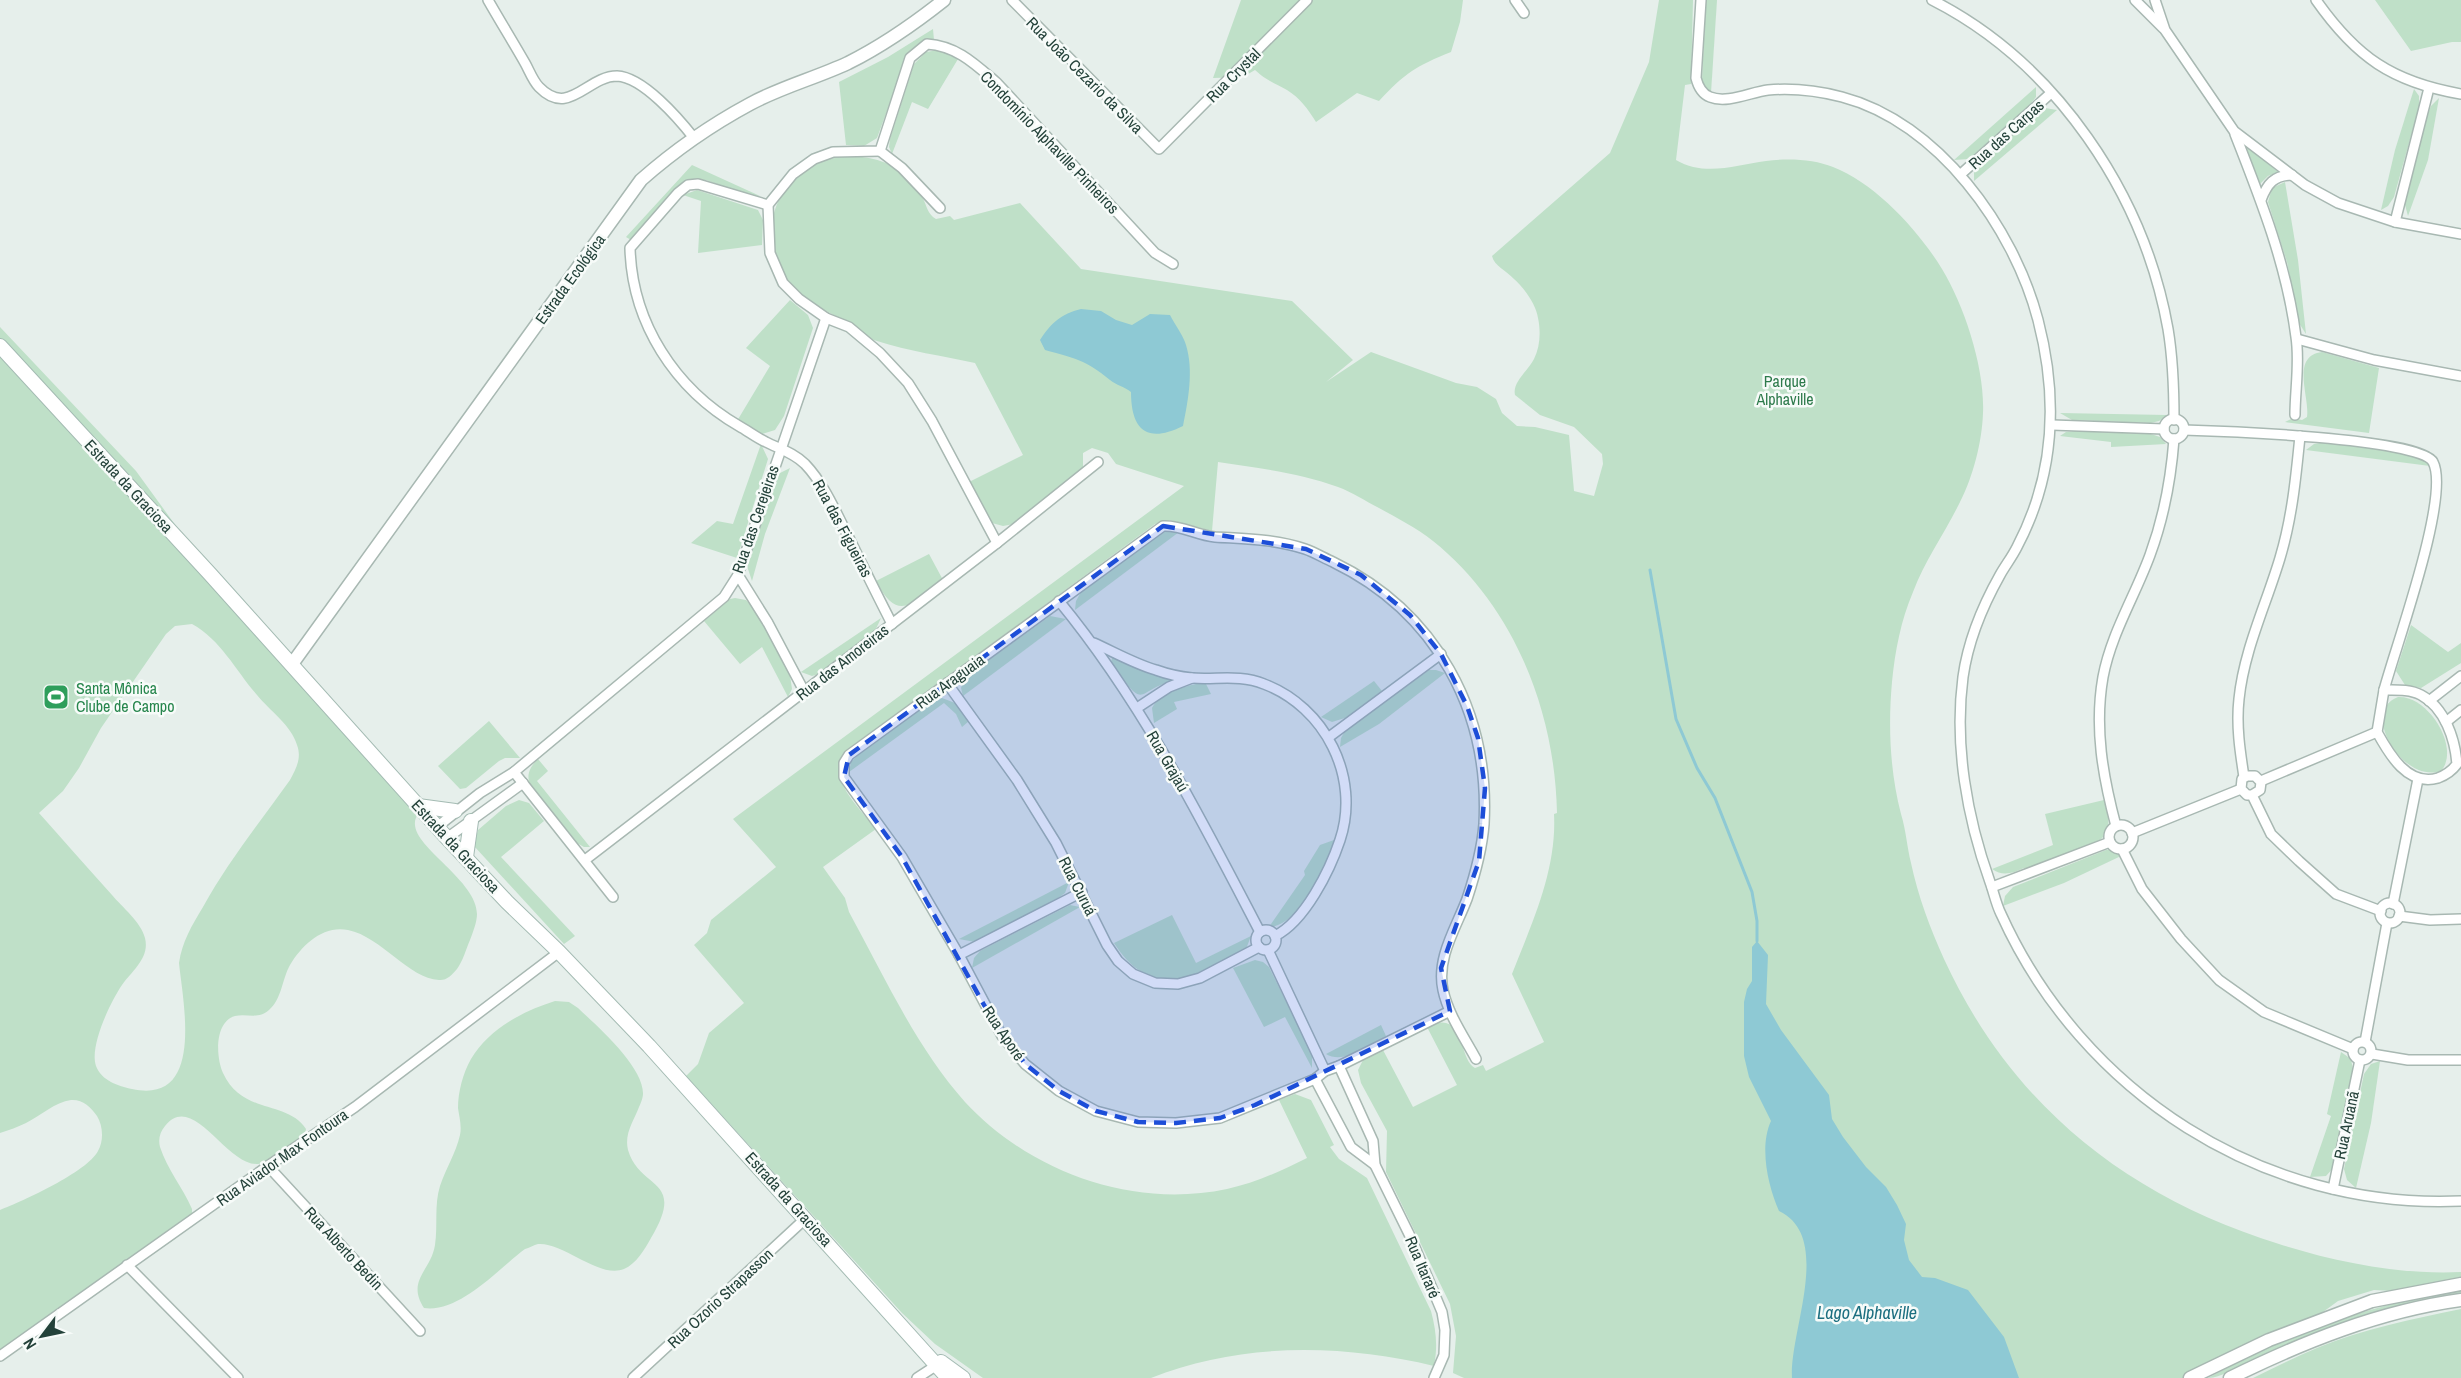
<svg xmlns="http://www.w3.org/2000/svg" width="2461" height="1378" font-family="'Archivo Narrow',sans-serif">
  <rect width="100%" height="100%" fill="#e6efeb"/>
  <g fill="#bfe0c8" fill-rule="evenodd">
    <path d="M1241 0H1463L1460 22 1451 52C1416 66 1405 73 1379 101L1357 93 1316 122C1308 109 1300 98 1287 90 1275 83 1267 81 1255 70L1243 77 1213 78Z"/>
    <path d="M1659 0H1693L1691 84 1685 85 1676 160C1705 177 1736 165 1766 161 1787 158 1814 159 1833 167 1875 183 1919 231 1942 269 1965 307 1985 369 1983 413 1982 442 1973 477 1960 502 1945 533 1925 560 1913 592 1901 620 1895 651 1892 682 1888 726 1890 772 1901 814 1906 830 1907 847 1911 863 1918 896 1930 928 1944 959 2011 1105 2127 1197 2279 1244 2336 1262 2400 1275 2461 1272V1277L2392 1291 2374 1290 2338 1301 2323 1312 2248 1346 2237 1348 2214 1359 2184 1378H1464L1453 1373 1456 1336 1450 1304 1386 1172 1387 1131 1361 1083 1358 1070 1363 1060 1383 1050 1413 1107 1457 1085 1427 1027C1466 1007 1458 1060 1475 1068L1483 1065 1486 1071 1544 1042 1512 974C1532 923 1557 870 1554 814L1557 813C1555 711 1514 606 1433 541 1417 528 1397 518 1379 508 1365 501 1352 492 1338 487 1300 473 1258 468 1218 462L1212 531 1170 520 1155 524 847 750C824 778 860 808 876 829L823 867 845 898 849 912C884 976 916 1047 965 1102 1030 1172 1132 1209 1227 1189 1255 1183 1281 1171 1307 1158L1279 1100 1295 1094 1311 1100 1334 1145 1330 1147 1339 1159 1367 1178 1431 1311C1436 1330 1438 1346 1434 1366 1342 1344 1241 1342 1151 1378H983L935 1344 902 1313 686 1076 698 1064 709 1033 744 1003 694 945 707 933 711 920 776 867 733 819 1184 486 1116 464 1108 453 1092 448 1083 453V468L1080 472 1014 524 1003 526 992 523 969 482 1023 455 975 363C943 356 908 351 877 341 869 339 862 330 854 326 832 313 807 304 790 284 785 279 782 271 779 264 749 195 819 136 886 163 901 169 914 183 922 197 927 205 927 214 936 219L950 216 954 220 1020 203 1081 269 1292 301 1353 360 1326 382 1371 352 1456 383 1477 387 1496 399 1502 413 1517 426 1535 427 1569 435 1574 491 1594 496 1603 464 1602 454 1574 427 1540 415 1515 395C1512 382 1528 371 1534 359 1540 347 1541 332 1538 318 1536 304 1524 288 1514 279 1507 271 1494 266 1492 256L1610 153 1649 62Z"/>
    <path d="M1706 0H1717L1711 93 1705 88 1702 80Z"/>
    <path d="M2375 0H2461V42H2452L2411 51Z"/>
    <path d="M933 29 934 40 929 41 906 59 877 138 864 146 846 145 839 82 888 57Z"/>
    <path d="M938 50 958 59 928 109 912 102 892 154 889 147 890 139 914 64 926 52Z"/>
    <path d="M2036 87V97L2027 108 1969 159 1954 160Z"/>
    <path d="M2414 89 2419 96V107L2394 197 2388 206 2381 210 2395 150Z"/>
    <path d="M2439 98 2428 160 2408 216 2404 201 2427 116 2431 106Z"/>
    <path d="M2045 108 2057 110 1974 181V173L1979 165Z"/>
    <path d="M2242 141 2278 172 2268 176 2260 184Z"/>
    <path d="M692 165 760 196 748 195 706 180H691L676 188 631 240 626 237Z"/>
    <path d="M2285 182 2298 260 2306 334 2299 323 2287 262 2268 202 2272 188Z"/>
    <path d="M697 190 758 210 763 220 762 245 698 253 701 201 683 195Z"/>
    <path d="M790 300 808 315 813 328 784 416 775 430 762 434 737 421 770 366 746 348Z"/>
    <path d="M0 327 136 471 208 570 421 810C419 813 415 818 415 822 412 847 477 880 477 914 477 922 473 932 470 940 466 949 463 961 457 969 452 975 446 981 439 980 409 979 382 937 348 930 323 925 302 945 290 965 282 979 282 999 269 1010 258 1020 247 1013 235 1016 214 1022 216 1058 223 1073 242 1115 287 1100 306 1129L304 1138C290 1148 274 1165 256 1164 225 1163 192 1091 165 1126 160 1132 158 1139 160 1147 167 1169 183 1188 192 1209 193 1223 185 1230 175 1239L0 1359V1210C23 1201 87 1172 98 1151 104 1140 103 1126 97 1116 91 1107 82 1099 71 1100 55 1102 40 1116 26 1123 18 1127 9 1130 0 1133ZM192 624C221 640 236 671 257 695 270 711 291 725 297 745 302 758 296 769 290 780 260 822 228 862 203 907 192 925 182 942 179 963 183 1003 205 1105 132 1089 118 1086 102 1081 96 1066 89 1046 111 1001 122 985 132 971 150 958 145 938 141 922 122 907 112 895 87 867 63 840 39 813L63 791 79 768 101 728 166 634 175 626Z"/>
    <path d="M2322 352 2379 368 2369 433 2285 422 2293 418 2302 420 2307 417C2310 397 2290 356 2322 352Z"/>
    <path d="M2060 413 2167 415 2159 421 2151 423 2072 420Z"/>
    <path d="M2075 431 2151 434 2160 437 2166 444 2111 447V442L2060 436 2066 432Z"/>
    <path d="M2325 442 2418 455 2430 466 2306 450 2314 444Z"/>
    <path d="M761 444 768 459 737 558 691 543 717 521 733 524Z"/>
    <path d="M790 468 765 534 752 581 746 563 774 480 778 474Z"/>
    <path d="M1171 530 1179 532 1075 610 1076 601 1081 592 1163 531Z"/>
    <path d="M929 554 943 580C913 602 899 625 876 581Z"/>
    <path d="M735 598 746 600 754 608 790 675 792 689 788 697 762 647 740 664 704 621 730 599Z"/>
    <path d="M1050 616 1066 619 963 696 961 688 965 677Z"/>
    <path d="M881 618 875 631 822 673 812 676 801 672Z"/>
    <path d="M2411 625 2448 652 2461 643V663L2421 688 2405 685 2396 671Z"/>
    <path d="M1112 658H1115L1180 679C1132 689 1149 716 1111 662Z"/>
    <path d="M1429 670H1436L1445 673 1379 724 1340 747 1341 738 1345 731Z"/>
    <path d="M1374 681 1382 691 1348 717 1332 722 1321 717Z"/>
    <path d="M1205 682 1211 694 1174 702 1177 709 1154 723 1152 708C1161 691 1187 686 1205 682Z"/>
    <path d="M2398 697C2428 695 2461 748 2441 771 2403 784 2359 712 2398 697Z"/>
    <path d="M942 698 955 703 969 721 962 727 956 714 944 703 849 772 851 762 858 755 931 701Z"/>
    <path d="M489 721 520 758H505L499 761 466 788 460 789 438 766Z"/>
    <path d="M538 759 548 771 537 781 590 847H584L575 842 530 785C526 774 530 767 538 759Z"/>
    <path d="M519 800 529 803 544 821 501 857 575 936 564 944 474 846 478 830 506 806Z"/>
    <path d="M2104 800C2107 814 2114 829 2100 840L2026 870 2024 868C2013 873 2003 877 1992 869L2053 845 2045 814Z"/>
    <path d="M1334 840C1326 865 1299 927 1269 927L1305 875 1304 871 1320 845Z"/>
    <path d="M2106 850H2111L2121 856 2064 883 2003 906 2005 896 2013 887Z"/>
    <path d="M1069 882 1065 893 1058 898 975 942 959 939Z"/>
    <path d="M1070 905 1080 907 972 968 974 958 980 951Z"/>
    <path d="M1172 915 1196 963 1251 936 1246 949C1197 975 1153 1004 1114 943Z"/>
    <path d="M1255 960 1263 962 1269 967 1312 1054V1068L1285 1017 1264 1027 1233 968Z"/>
    <path d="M555 1001 569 1002 578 1008C597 1026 644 1067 643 1094 643 1097 641 1103 639 1107 634 1121 624 1133 628 1150 640 1191 687 1177 651 1238 645 1249 636 1264 624 1269 599 1279 564 1242 538 1244 534 1245 529 1248 525 1249 498 1269 460 1313 424 1308 406 1280 431 1271 435 1245 438 1226 434 1205 440 1186 446 1168 456 1153 460 1135 462 1126 459 1116 458 1108 458 1092 463 1073 471 1059 489 1029 523 1011 555 1001Z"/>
    <path d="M1381 1025 1386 1036C1370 1045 1344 1065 1326 1054Z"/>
    <path d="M2341 1052 2351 1059 2353 1070 2334 1167 2326 1176 2310 1177 2331 1116 2327 1114Z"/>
    <path d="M2380 1061 2371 1123 2356 1188 2347 1180 2344 1169 2364 1074 2371 1064Z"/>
    <path d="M2461 1288V1295L2246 1366C2232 1367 2222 1378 2208 1378 2293 1331 2367 1307 2461 1288Z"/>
    <path d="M2461 1309V1378H2253C2274 1368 2295 1357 2317 1348 2363 1329 2412 1319 2461 1309Z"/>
  </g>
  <g fill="#8ec9d4">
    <path d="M1081 309 1101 311 1116 320 1132 325 1150 314 1170 315C1175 325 1183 335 1186 345 1194 371 1188 401 1183 426 1147 444 1131 430 1131 392 1125 387 1116 385 1110 380 1086 360 1074 358 1045 350L1040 340C1051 323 1061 314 1081 309Z"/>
    <path d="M1757 941 1768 955 1766 1004 1781 1030 1829 1095 1832 1119 1843 1137 1866 1167 1886 1187 1897 1205 1906 1224 1904 1240 1909 1260 1922 1277 1935 1278 1968 1290 2004 1337 2019 1378H1792C1789 1332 1834 1237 1779 1211 1768 1186 1759 1147 1771 1121L1749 1077 1744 1056V1002L1747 989 1752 981V947Z"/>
  </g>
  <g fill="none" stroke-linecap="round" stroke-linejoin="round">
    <path stroke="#8ec9d4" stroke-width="3" d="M1650 570 1676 719 1697 768 1715 798 1752 892 1757 921V941"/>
    <g stroke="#a8b8b2" stroke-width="12">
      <g id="minor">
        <path d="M488 0C500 21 513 42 525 63 529 70 533 81 539 87 569 118 587 76 617 76 643 77 679 119 694 138"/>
        <path d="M1012 0 1159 149 1307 0"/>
        <path d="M1515 0 1524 13"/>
        <path d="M1701 0 1696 78C1698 86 1702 94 1710 97 1727 104 1751 92 1768 90 1792 88 1819 91 1842 97 1938 122 2014 228 2038 320 2058 397 2055 475 2017 547 2012 557 2005 566 2000 575 1982 607 1968 641 1963 677 1954 745 1967 818 1990 882 1994 893 1996 904 2001 914 2082 1093 2263 1210 2461 1201"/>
        <path d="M1932 0C2056 63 2144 194 2168 329 2173 359 2174 389 2174 420"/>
        <path d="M2135 0 2163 28"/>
        <path d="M2155 0 2165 30 2234 131 2305 185 2338 203 2395 222 2461 234"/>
        <path d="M2316 0C2356 57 2392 82 2461 94"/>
        <path d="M2235 134C2261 200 2287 266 2296 337 2300 362 2295 390 2295 415"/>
        <path d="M880 151 902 168 940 208"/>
        <path d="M1961 174 2051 93"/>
        <path d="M2261 200C2267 184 2274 175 2292 175"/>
        <path d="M768 205 698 184 688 185 678 193 630 248C632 323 675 389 739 426 748 431 757 438 766 442 780 449 794 453 805 464 823 483 834 508 845 530 861 562 876 593 892 624"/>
        <path d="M2395 222 2429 88"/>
        <path d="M2297 339 2374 360 2461 376"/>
        <circle cx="2174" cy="429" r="10"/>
        <path d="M2052 425 2164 429"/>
        <path d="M2184 430C2219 431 2421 438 2433 462 2451 496 2395 648 2384 690"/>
        <path d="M997 543 932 421 908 383 880 353 849 327 826 318 799 299 783 283 770 253 768 205 793 174 814 159 833 152 880 151 910 58 927 44C957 46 975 64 997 83L1155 253 1173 264"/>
        <path d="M738 575 768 623 804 691"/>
        <path d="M1059 601C1142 702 1200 817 1260 932"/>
        <path d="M1094 643C1114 652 1135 664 1156 670 1167 674 1181 677 1192 678 1216 680 1240 674 1264 684 1325 707 1361 777 1340 840 1330 870 1305 921 1275 936"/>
        <path d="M947 683 1017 780 1056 843 1107 945 1118 961 1133 974 1155 983 1178 984 1200 978 1259 947"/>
        <path d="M2384 690C2396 690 2410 689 2421 695 2445 708 2455 739 2457 764 2452 771 2446 775 2438 778 2408 787 2389 754 2377 732Z"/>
        <path d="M2429 701 2461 676"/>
        <path d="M1137 708 1169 687 1192 678"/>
        <path d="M2446 722 2461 710"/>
        <path d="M1329 737 1441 654"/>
        <path d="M514 772 613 897"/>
        <path d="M2244 777C2240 751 2236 725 2239 699 2244 650 2266 605 2280 558 2292 518 2296 477 2300 436"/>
        <path d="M2261 781 2377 732"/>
        <path d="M2252 795 2260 790 2261 782 2255 776H2247L2242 779 2241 789 2247 795H2252L2271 834 2299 861 2336 894 2381 911"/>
        <circle cx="2121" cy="837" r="12"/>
        <path d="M2116 826C2103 777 2094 728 2103 677 2111 634 2135 596 2150 555 2164 517 2171 479 2174 439"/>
        <path d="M437 827 480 793 514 772 724 597 738 575 826 318"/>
        <path d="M2132 833 2241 789"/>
        <path d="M447 838 523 783"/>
        <path d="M2122 849 2142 889 2181 939 2219 980 2264 1012 2353 1049"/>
        <path d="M585 860 997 543 1098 462"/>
        <path d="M1992 887 2110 842"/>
        <circle cx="2390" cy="913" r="10"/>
        <path d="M2393 904 2418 779"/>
        <path d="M2399 916 2430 920 2461 919"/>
        <circle cx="1266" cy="940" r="10"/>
        <path d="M1268 950 1325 1071"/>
        <path d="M959 955 1082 892"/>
        <path d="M1450 1011 1339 1066 1325 1071 1315 1079 1220 1118 1176 1123 1138 1122 1096 1111 1059 1091 1025 1064 1002 1036 959 955 902 857 844 777V763L849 755 1163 526C1182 525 1196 535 1215 537 1246 539 1275 539 1305 549 1314 552 1324 558 1333 562 1436 612 1490 711 1484 824 1482 850 1475 875 1467 899 1456 928 1436 958 1443 990 1448 1014 1464 1037 1476 1059"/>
        <circle cx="2362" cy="1051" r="9"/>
        <path d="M2365 1042 2387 923"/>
        <path d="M2372 1054 2408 1060H2461"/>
        <path d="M1339 1066 1373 1141 1375 1165 1411 1238 1442 1312 1445 1330 1444 1355 1434 1378"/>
        <path d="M1315 1079 1351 1147 1375 1165"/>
        <path d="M268 1166 420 1331"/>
        <path d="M2333 1189 2360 1060"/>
        <path d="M127 1265 238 1378"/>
        <path d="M0 1356 268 1166 355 1107 559 952"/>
        <path d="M633 1378 806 1218"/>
        <path d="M917 1378 940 1363"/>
      </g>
    </g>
    <g stroke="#a8b8b2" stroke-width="15">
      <g id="tertiary">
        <path d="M292 664 641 180C675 150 711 125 750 104 781 87 816 78 848 63 882 46 915 23 944 0"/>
        <path d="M2190 1378 2269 1340 2372 1301 2461 1284"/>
        <path d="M2230 1378C2303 1342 2380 1311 2461 1300"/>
      </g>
    </g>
    <g stroke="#a4bbb3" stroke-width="16">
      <g id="secondary">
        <path d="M0 346 210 574 447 838 507 902 559 952 649 1046 948 1378"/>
        <path d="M418 806 455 811"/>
        <path d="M466 857 471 821"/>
        <path d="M941 1362 963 1378"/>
      </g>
    </g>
    <use href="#minor" stroke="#fff" stroke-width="9"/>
    <use href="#tertiary" stroke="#fff" stroke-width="12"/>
    <use href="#secondary" stroke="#fff" stroke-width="14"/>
  </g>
  <path fill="#1d4ed8" fill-opacity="0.2" stroke="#1d4ed8" stroke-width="4.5" stroke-dasharray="12 8" stroke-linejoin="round" d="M1163 526 1306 549 1361 575 1410 615 1441 654 1467 706 1478 738 1485 788 1479 861 1441 968 1450 1011 1255 1105 1220 1118 1176 1123 1138 1122 1096 1111 1059 1091 1025 1064 984 1005 902 857 844 777 849 755Z"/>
  <defs>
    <g id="stadium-square" transform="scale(1.35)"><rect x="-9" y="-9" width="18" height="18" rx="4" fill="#2e9e5b" stroke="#f7fbf9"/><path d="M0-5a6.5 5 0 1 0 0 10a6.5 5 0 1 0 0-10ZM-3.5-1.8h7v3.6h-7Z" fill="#fff"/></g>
  </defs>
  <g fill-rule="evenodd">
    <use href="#stadium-square" x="56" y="697"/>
  </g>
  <g text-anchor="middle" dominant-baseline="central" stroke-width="5" stroke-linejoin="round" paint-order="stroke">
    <g font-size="16" fill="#24423a" stroke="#f7fbf9">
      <text transform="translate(1085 75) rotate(45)">Rua João Cezario da Silva</text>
      <text transform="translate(1233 75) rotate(-45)">Rua Crystal</text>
      <text transform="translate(2006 134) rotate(-42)">Rua das Carpas</text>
      <text transform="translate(1050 142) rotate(46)">Condomínio Alphaville Pinheiros</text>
      <text transform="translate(570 279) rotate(-54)">Estrada Ecológica</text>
      <text transform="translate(129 486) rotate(47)">Estrada da Graciosa</text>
      <text transform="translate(755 519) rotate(-71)">Rua das Cerejeiras</text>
      <text transform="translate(843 528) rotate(62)">Rua das Figueiras</text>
      <text transform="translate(842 662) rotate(-38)">Rua das Amoreiras</text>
      <text transform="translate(950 681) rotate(-36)">Rua Araguaia</text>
      <text transform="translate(1168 761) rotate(60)">Rua Grajaú</text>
      <text transform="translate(456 846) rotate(47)">Estrada da Graciosa</text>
      <text transform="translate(1078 886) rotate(63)">Rua Curuá</text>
      <text transform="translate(1004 1033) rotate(56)">Rua Aporé</text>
      <text transform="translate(2346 1125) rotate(-78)">Rua Aruanã</text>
      <text transform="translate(282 1157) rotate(-35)">Rua Aviador Max Fontoura</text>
      <text transform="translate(789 1199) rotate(48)">Estrada da Graciosa</text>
      <text transform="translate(344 1248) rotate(47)">Rua Alberto Bedin</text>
      <text transform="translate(1423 1267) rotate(67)">Rua Itararé</text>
      <text transform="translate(720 1298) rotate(-43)">Rua Ozorio Strapasson</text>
    </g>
    <g font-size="16" fill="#2d7a4b" stroke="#f7fbf9">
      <text x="1785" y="381">Parque<tspan x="1785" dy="18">Alphaville</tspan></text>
    </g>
    <g font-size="16" fill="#27864d" stroke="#f7fbf9" text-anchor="start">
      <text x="76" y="688">Santa Mônica<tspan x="76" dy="18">Clube de Campo</tspan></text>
    </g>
    <g font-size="18" font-style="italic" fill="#1c6f80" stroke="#f7fbf9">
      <text x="1867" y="1312">Lago Alphaville</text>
    </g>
  </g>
  <g transform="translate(42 1336) rotate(238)" stroke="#f7fbf9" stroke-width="4.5" paint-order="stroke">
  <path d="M0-4.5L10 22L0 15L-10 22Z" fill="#24423a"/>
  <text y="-9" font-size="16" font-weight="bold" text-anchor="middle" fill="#24423a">N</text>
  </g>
</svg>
